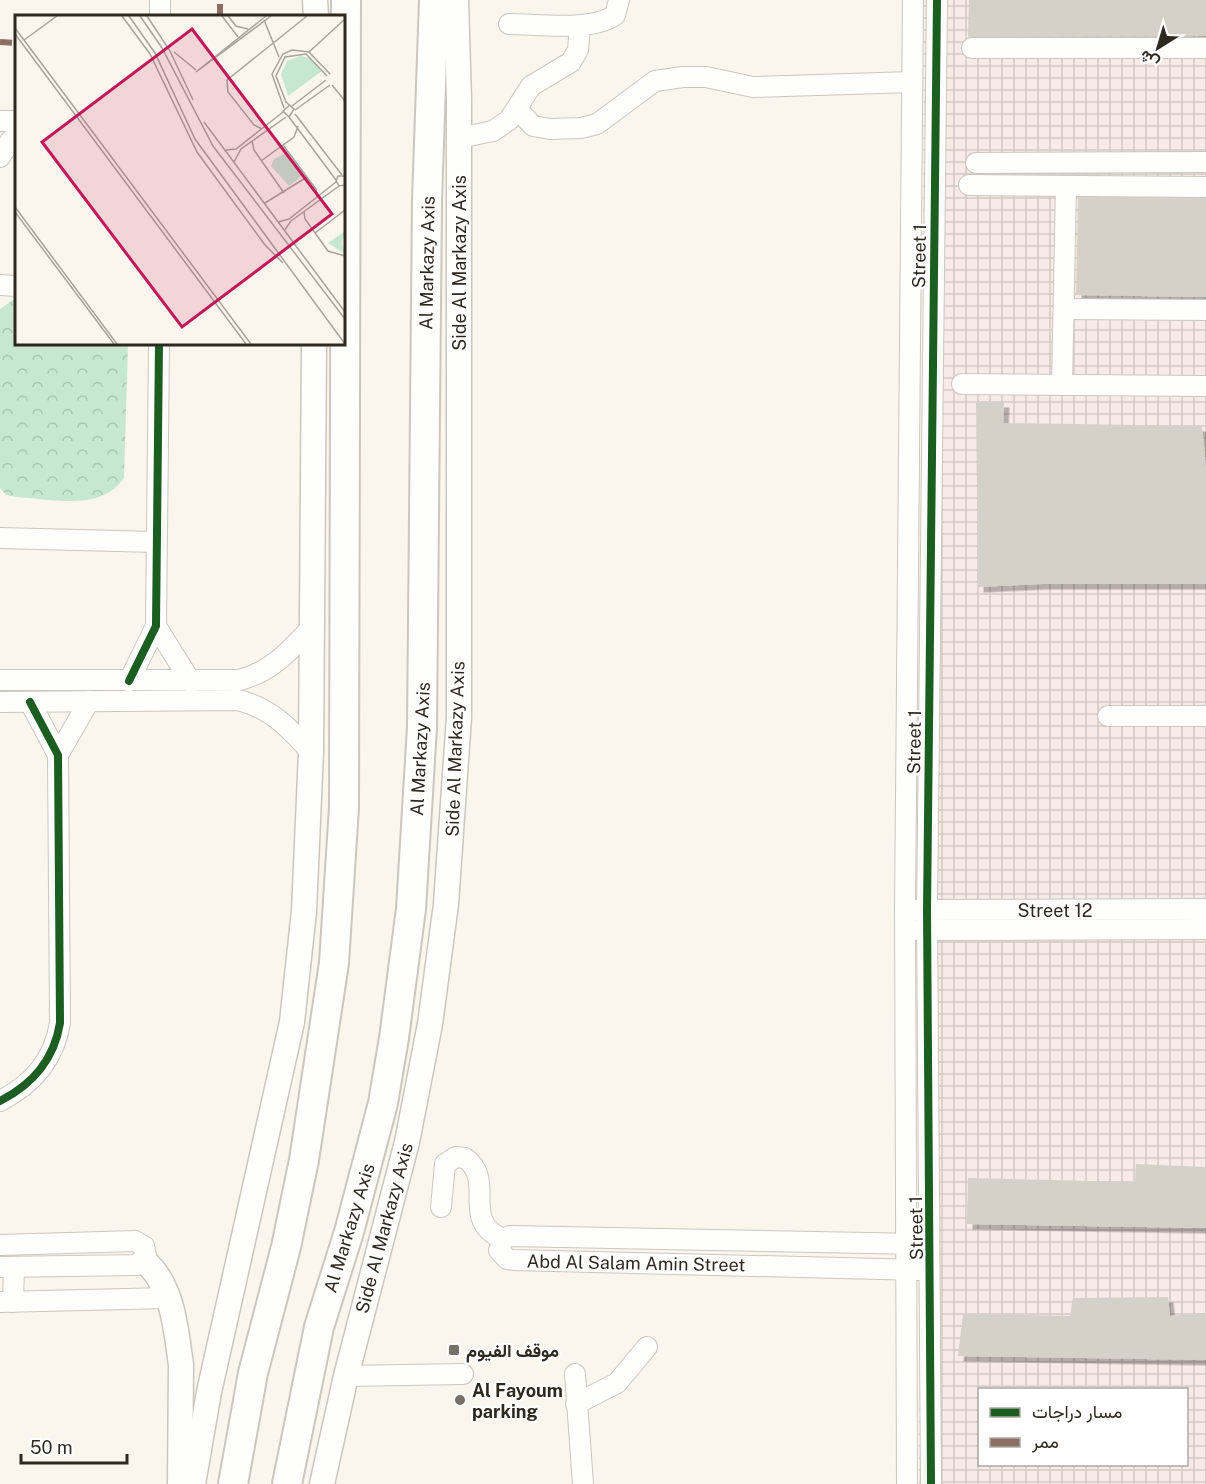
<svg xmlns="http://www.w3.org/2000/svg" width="1206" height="1484" font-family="'Public Sans',Vazirmatn,sans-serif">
  <defs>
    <pattern id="industrial-grid" width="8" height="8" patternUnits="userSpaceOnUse" patternTransform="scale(1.5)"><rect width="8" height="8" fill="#f8eae6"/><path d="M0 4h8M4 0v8" fill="none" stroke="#d5c9c5"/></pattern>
    <pattern id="park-crowns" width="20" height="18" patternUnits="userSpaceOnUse" patternTransform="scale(1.5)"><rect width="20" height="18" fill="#c6e7d0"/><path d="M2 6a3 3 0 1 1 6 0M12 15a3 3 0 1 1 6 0" fill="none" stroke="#aac6b2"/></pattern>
    <filter id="shadow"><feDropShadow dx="5.5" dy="5.5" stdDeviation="0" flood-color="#0004"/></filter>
  </defs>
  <rect width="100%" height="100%" fill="#faf6ed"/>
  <path fill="url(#industrial-grid)" fill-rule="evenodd" d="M924 0H1206V1484H919ZM980 1390H1186V1464H980Z"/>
  <path fill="url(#park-crowns)" d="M16 298V344H128L124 478C101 512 52 499 17 497L6 495 0 488V309Z"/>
  <g fill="#d5d1c8" filter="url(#shadow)">
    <path d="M969 0H1206V36L968 37Z"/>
    <path d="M1078 198 1206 199V297L1076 295Z"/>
    <path d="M976 402H1004L1003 423 1202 426 1206 467V584H1041L978 587Z"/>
    <path d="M1136 1164 1206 1167V1228L967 1224 968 1178 1135 1182Z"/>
    <path d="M1168 1297 1170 1316 1206 1313V1360L958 1356 963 1314 1070 1316 1073 1298Z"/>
  </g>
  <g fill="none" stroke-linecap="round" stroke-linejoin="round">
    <g stroke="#cbc7be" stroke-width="22">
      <g id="minor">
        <path d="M160 16V0"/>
        <path d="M509 24C537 24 591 32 615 15L619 0"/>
        <path d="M972 48H1206"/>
        <path d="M517 109 533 126 550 129 581 128 597 124 655 81 683 77H706L753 87 912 82"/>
        <path d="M0 121H16"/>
        <path d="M459 138 493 131 509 120 531 86 571 62 578 50 580 25"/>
        <path d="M0 157 11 140"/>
        <path d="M976 163 1206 162"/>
        <path d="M969 185 1206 187"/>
        <path d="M0 285 16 286"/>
        <path d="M1064 309 1206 310"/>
        <path d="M962 384 1206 386"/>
        <path d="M1062 385 1066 186"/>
        <path d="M0 538 156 542"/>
        <path d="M156 626 191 682"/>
        <path d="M0 680H239C272 672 290 650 313 626"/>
        <path d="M129 681 156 626 159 344"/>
        <path d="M0 702 238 700C271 708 289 728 311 752"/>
        <path d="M1108 716H1206"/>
        <path d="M58 755 89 701"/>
        <path d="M915 910 1206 909"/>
        <path d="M917 930 1206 929"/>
        <path d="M0 1101C33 1084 54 1060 60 1023L58 755 30 702"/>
        <path d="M441 1207 445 1164 456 1157 465 1158C497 1181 459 1220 503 1239"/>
        <path d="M920 1244 510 1236 503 1239 499 1250 507 1259 513 1260 921 1270"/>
        <path d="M0 1245 135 1241 144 1246 146 1256 137 1265 0 1267"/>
        <path d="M0 1302 168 1298"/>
        <path d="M13 1302 14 1267"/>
        <path d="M575 1374 583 1484"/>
        <path d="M346 1376 463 1374"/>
        <path d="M576 1404 617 1383 647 1347"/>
        <path d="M907 1484 905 910 913 0"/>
        <path d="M931 1484 927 910 937 0"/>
      </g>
    </g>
    <g stroke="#cbc7be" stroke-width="27">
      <g id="major">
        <path d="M315 0 316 16"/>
        <path d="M144 1261C173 1284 176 1330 181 1365L180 1484"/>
        <path d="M193 1484 209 1392 292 1022 304 911 311 752 314 344"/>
        <path d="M322 1484 346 1376 407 1142 430 1024 446 904 459 717V100L456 0"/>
      </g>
    </g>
    <g stroke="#cbc7be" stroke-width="32">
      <g id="highway">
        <path d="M233 1484 253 1373 286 1247 304 1160 334 963 344 807 346 0"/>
        <path d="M287 1484 319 1327 349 1232 383 1103 394 1038 411 909 422 727 427 200 434 0"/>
      </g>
    </g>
    <use href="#minor" stroke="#fefefc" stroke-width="20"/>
    <use href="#major" stroke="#fefefc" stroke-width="24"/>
    <use href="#highway" stroke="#fefefc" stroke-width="28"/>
    <g stroke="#8d6e63" stroke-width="6" stroke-dasharray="12 6" stroke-linecap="butt">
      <path d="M220 16V0"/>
      <path d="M0 42 16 43"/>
    </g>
    <g stroke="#fff" stroke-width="11">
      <g id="cycleway">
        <path d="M129 681 156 626 159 344"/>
        <path d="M0 1101C33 1084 54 1060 60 1023L58 755 30 702"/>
        <path d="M931 1484 927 910 937 0"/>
      </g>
    </g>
    <use href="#cycleway" stroke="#1b5e20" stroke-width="8"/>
  </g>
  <g fill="#757167" stroke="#fff" stroke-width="2">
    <rect x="448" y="1344" width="12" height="12" rx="3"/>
    <circle cx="460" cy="1400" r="6"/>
  </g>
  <g text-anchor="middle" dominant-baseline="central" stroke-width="4.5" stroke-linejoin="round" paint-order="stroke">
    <g font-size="18" fill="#2e291f" stroke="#fff">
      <text transform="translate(919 256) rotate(-89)">Street 1</text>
      <text transform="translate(427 263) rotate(-89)">Al Markazy Axis</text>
      <text transform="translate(459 263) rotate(-90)">Side Al Markazy Axis</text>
      <text transform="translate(914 742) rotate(-89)">Street 1</text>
      <text transform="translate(420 749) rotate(-87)">Al Markazy Axis</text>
      <text transform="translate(455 749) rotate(-88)">Side Al Markazy Axis</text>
      <text x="1055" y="910">Street 12</text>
      <text transform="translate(349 1228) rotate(-73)">Al Markazy Axis</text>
      <text transform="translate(384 1228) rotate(-75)">Side Al Markazy Axis</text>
      <text transform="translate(916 1228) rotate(-91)">Street 1</text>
      <text transform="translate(636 1263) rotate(1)">Abd Al Salam Amin Street</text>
    </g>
    <g font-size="18" font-weight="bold" fill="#2e291f" stroke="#fff" text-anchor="start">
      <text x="466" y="1350">موقف الفيوم</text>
      <text x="472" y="1390">Al Fayoum<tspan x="472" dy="21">parking</tspan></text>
    </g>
  </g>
  <g transform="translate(15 15)">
    <rect width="330" height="330" fill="#faf6ed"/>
    <path d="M330 216 327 227 330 239 313 228Z" fill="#c6e7d0"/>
    <path d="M285 41 295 43 307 56 273 81 266 59 272 46ZM271 138 288 160 274 171 256 151 259 144Z" fill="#c6e7d0"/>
    <path fill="none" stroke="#a8a49b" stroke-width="1.5" d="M107 1 135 39 182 137 250 230 268 248M114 1 140 38 180 124 330 329M125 1 147 33 198 131 330 304M132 1 155 36 178 85M207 1 223 22M213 1 221 11 233 14M251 1 181 57 256 1M249 5 264 42M0 13 236 329M0 19 231 329M9 25 42 1M159 37 181 55M294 37 330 4M317 70 330 86M275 90 268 96 274 102 279 94 271 87 261 61 270 42 291 39 312 61M277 91 311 65M269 93 257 59 268 39 277 35 294 37 315 59M280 95 315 70M280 99 327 160M274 102 321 165M189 107 330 297M247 114 239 110 213 77 212 65 292 1M237 126 239 135 269 178M268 130 301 174 302 182M211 135 221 134 268 97M246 146 279 122 283 111M219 147 226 134 271 102M330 161H323L321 166 324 171 330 170M250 188 292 162M0 192 102 329M0 197 99 329M289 197 290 204 313 236 330 241M263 207 274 204 321 167M269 216 276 206 324 171M300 218 330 195"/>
    <path fill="#c2185b" fill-opacity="0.15" stroke="#c2185b" stroke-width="3" d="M177 14 317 199 167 312 27 127Z"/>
    <rect width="330" height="330" fill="none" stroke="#2e291f" stroke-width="3"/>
  </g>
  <rect x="978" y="1388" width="210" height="78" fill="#ffffff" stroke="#aba9a5" stroke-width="1.5"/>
  <rect x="990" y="1408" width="30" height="9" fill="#1b5e20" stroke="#aba9a5" stroke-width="1.5"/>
  <text x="1032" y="1418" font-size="18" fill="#2e291f">مسار دراجات</text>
  <rect x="990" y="1438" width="30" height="9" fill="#8d6e63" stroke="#aba9a5" stroke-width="1.5"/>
  <text x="1032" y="1448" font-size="18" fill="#2e291f">ممر</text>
  <g transform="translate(1158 48) rotate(217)" stroke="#ffffff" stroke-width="4.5" paint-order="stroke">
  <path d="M0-4.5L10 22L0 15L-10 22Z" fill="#2e291f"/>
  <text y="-9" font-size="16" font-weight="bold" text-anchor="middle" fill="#2e291f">ش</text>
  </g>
  <path d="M21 1454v9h106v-9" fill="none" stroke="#2e291f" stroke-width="3"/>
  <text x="30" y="1454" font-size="18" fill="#2e291f" stroke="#ffffff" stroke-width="4.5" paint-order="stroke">50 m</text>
</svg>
